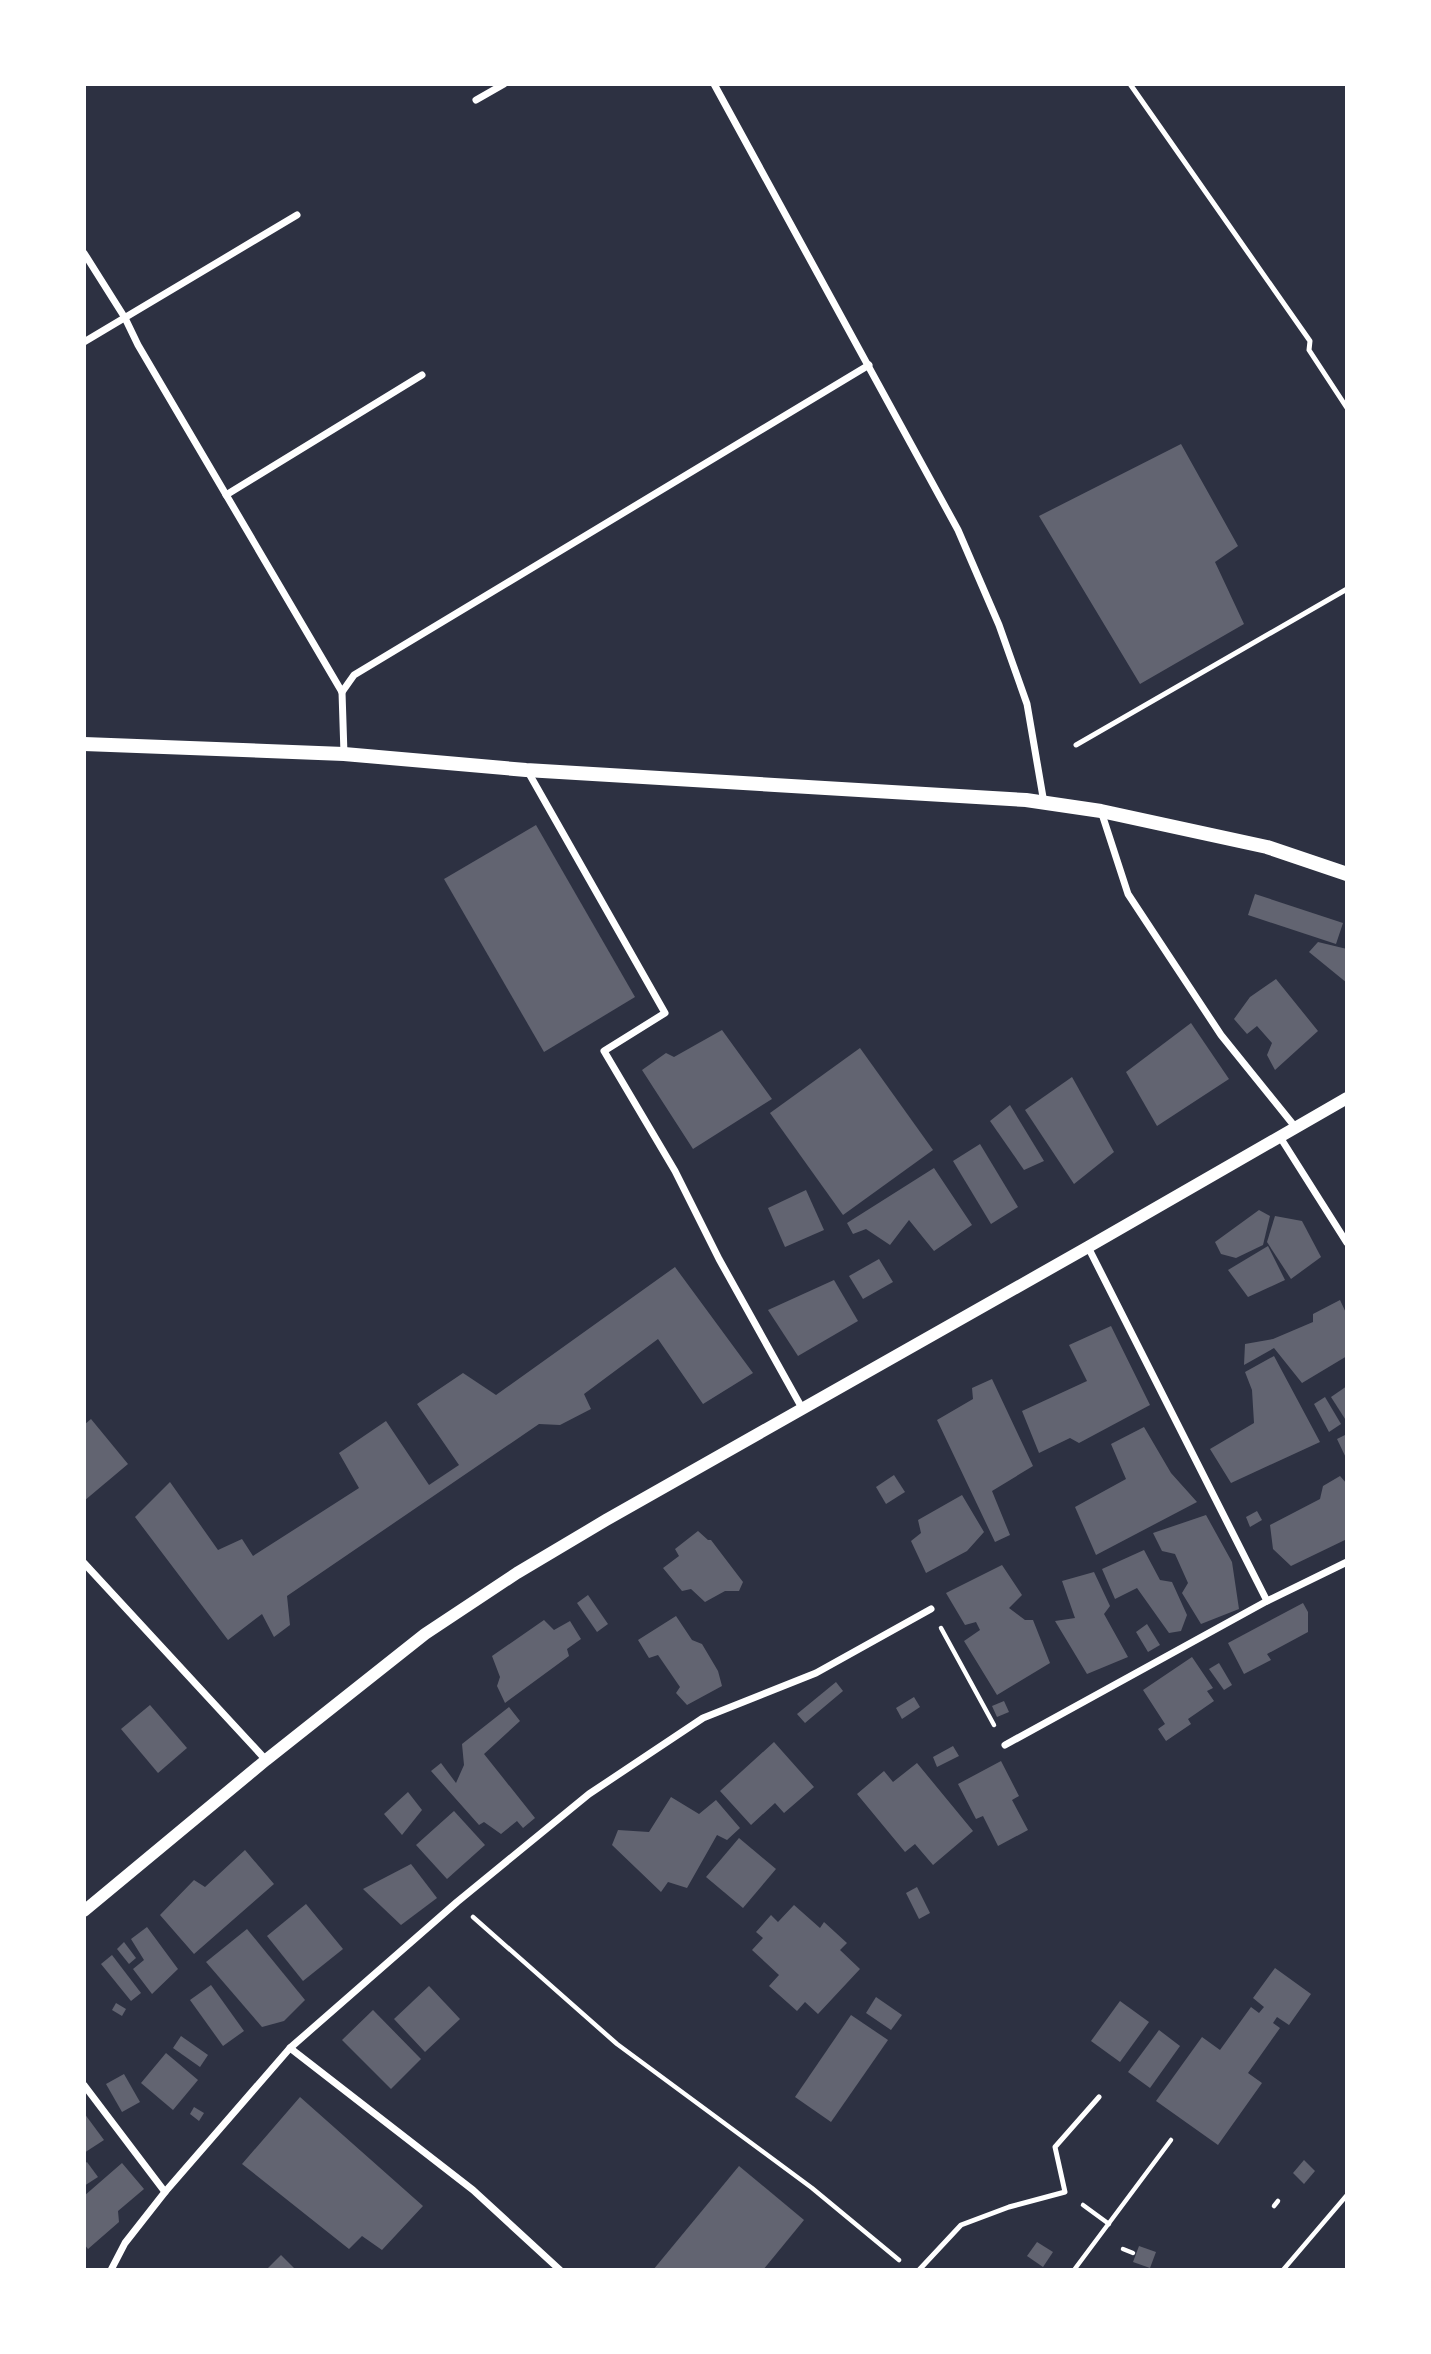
<svg xmlns="http://www.w3.org/2000/svg" width="1431" height="2354" font-family="Manrope,sans-serif">
  <rect width="100%" height="100%" fill="#2d3142"/>
  <g fill="#626471">
    <path d="M1181 444 1238 546 1215 562 1244 624 1140 684 1039 516Z"/>
    <path d="M536 825 635 997 544 1052 444 879Z"/>
    <path d="M1255 894 1343 923 1336 944 1248 915Z"/>
    <path d="M1318 942 1347 949V983L1309 952Z"/>
    <path d="M1276 979 1318 1031 1275 1070 1267 1055 1272 1043 1257 1026 1247 1034 1234 1019 1250 997Z"/>
    <path d="M1191 1023 1229 1079 1157 1126 1126 1072Z"/>
    <path d="M722 1030 772 1099 693 1149 642 1070 666 1053 674 1057Z"/>
    <path d="M860 1048 933 1150 843 1215 770 1113Z"/>
    <path d="M1072 1077 1114 1152 1074 1184 1025 1110Z"/>
    <path d="M1010 1105 1044 1161 1024 1170 990 1121Z"/>
    <path d="M980 1144 1018 1207 991 1224 953 1161Z"/>
    <path d="M934 1168 972 1225 934 1251 909 1220 890 1245 866 1229 853 1234 847 1223Z"/>
    <path d="M806 1190 824 1230 785 1247 768 1208Z"/>
    <path d="M1259 1210 1270 1216 1263 1245 1236 1258 1221 1254 1215 1242Z"/>
    <path d="M1275 1216 1302 1221 1321 1257 1291 1279 1267 1242Z"/>
    <path d="M1268 1246 1285 1280 1248 1297 1228 1270Z"/>
    <path d="M879 1259 893 1282 863 1299 849 1276Z"/>
    <path d="M675 1267 753 1373 703 1404 658 1339 584 1394 591 1409 560 1425 539 1424 287 1596 290 1625 274 1637 262 1614 228 1640 135 1517 170 1482 218 1550 242 1539 253 1556 359 1488 339 1453 386 1421 429 1485 459 1465 417 1404 463 1373 496 1395Z"/>
    <path d="M834 1280 858 1321 798 1356 768 1310Z"/>
    <path d="M1340 1300 1347 1315V1356L1302 1383 1274 1348 1244 1365 1245 1344 1273 1339 1313 1322V1314Z"/>
    <path d="M1111 1326 1150 1405 1079 1443 1070 1438 1039 1453 1022 1411 1087 1381 1069 1345Z"/>
    <path d="M1274 1356 1320 1442 1231 1483 1210 1449 1254 1423 1252 1390 1245 1372Z"/>
    <path d="M992 1379 1033 1466 992 1491 1010 1535 995 1542 937 1420 973 1399 972 1388Z"/>
    <path d="M1347 1386V1422L1331 1397Z"/>
    <path d="M1325 1397 1341 1424 1329 1432 1314 1404Z"/>
    <path d="M91 1419 128 1464 84 1501V1425Z"/>
    <path d="M1144 1427 1171 1473 1197 1502 1096 1555 1075 1507 1126 1479 1111 1444Z"/>
    <path d="M1347 1434V1460L1337 1439Z"/>
    <path d="M894 1475 905 1492 886 1504 876 1487Z"/>
    <path d="M1340 1476 1347 1484V1539L1291 1566 1273 1549 1270 1525 1320 1499 1323 1486Z"/>
    <path d="M962 1495 984 1532 967 1551 926 1573 911 1541 921 1533 918 1520Z"/>
    <path d="M1257 1511 1262 1520 1250 1527 1246 1517Z"/>
    <path d="M1206 1515 1232 1562 1239 1609 1201 1624 1182 1593 1188 1583 1175 1554 1162 1551 1153 1533Z"/>
    <path d="M698 1531 708 1540H711L743 1582 739 1591H725L705 1602 691 1589 682 1591 663 1568 679 1556 675 1549Z"/>
    <path d="M1144 1550 1160 1580 1172 1582 1187 1615 1181 1631 1169 1633 1137 1588 1115 1599 1102 1569Z"/>
    <path d="M1002 1565 1022 1595 1009 1608 1025 1620H1033L1050 1663 997 1695 964 1641 980 1630 976 1622 965 1625 946 1593Z"/>
    <path d="M1094 1572 1110 1606 1104 1614 1128 1657 1087 1674 1055 1621 1075 1618 1062 1581Z"/>
    <path d="M588 1595 608 1624 597 1632 577 1603Z"/>
    <path d="M1303 1603 1308 1612V1632L1267 1654 1271 1660 1244 1674 1228 1643Z"/>
    <path d="M676 1616 692 1640 702 1644 718 1671 722 1686 687 1705 676 1693 680 1687 658 1655 649 1658 638 1640Z"/>
    <path d="M544 1620 554 1630 570 1621 581 1639 567 1649 569 1656 505 1703 497 1686 500 1677 492 1656Z"/>
    <path d="M1147 1624 1160 1645 1148 1652 1136 1632Z"/>
    <path d="M1192 1657 1213 1688 1207 1691 1214 1701 1188 1719 1191 1724 1166 1741 1158 1729 1165 1724 1143 1690Z"/>
    <path d="M1219 1663 1232 1685 1224 1690 1209 1669Z"/>
    <path d="M836 1682 843 1691 805 1723 797 1714Z"/>
    <path d="M914 1697 920 1707 902 1719 896 1708Z"/>
    <path d="M1004 1701 1009 1712 997 1717 992 1706Z"/>
    <path d="M150 1705 187 1748 158 1773 121 1729Z"/>
    <path d="M509 1707 520 1721 484 1754 535 1818 523 1828 517 1821 501 1834 484 1822 479 1825 431 1771 441 1763 456 1783 464 1765 462 1744Z"/>
    <path d="M774 1742 814 1787 784 1813 775 1803 751 1825 720 1791Z"/>
    <path d="M953 1746 959 1756 937 1767 933 1757Z"/>
    <path d="M1001 1761 1019 1796 1012 1800 1028 1830 998 1846 983 1816 976 1819 958 1784Z"/>
    <path d="M917 1763 973 1831 933 1865 915 1844 905 1852 857 1794 884 1771 893 1782Z"/>
    <path d="M408 1792 422 1810 402 1835 384 1814Z"/>
    <path d="M671 1797 699 1814 716 1800 740 1828 727 1840 717 1835 687 1888 668 1882 661 1892 612 1845 618 1830 649 1832Z"/>
    <path d="M454 1811 485 1845 447 1879 416 1845Z"/>
    <path d="M739 1838 776 1869 743 1908 706 1877Z"/>
    <path d="M245 1850 274 1884 194 1954 160 1915 194 1880 205 1887Z"/>
    <path d="M411 1864 437 1898 401 1925 363 1889Z"/>
    <path d="M917 1887 930 1913 919 1919 906 1893Z"/>
    <path d="M306 1904 343 1949 303 1981 267 1936Z"/>
    <path d="M794 1905 820 1928 824 1922 847 1943 840 1950 860 1969 818 2014 805 2002 797 2011 769 1986 779 1975 752 1950 763 1938 756 1932 771 1915 778 1922Z"/>
    <path d="M147 1927 178 1969 152 1994 133 1969 144 1960 131 1939Z"/>
    <path d="M247 1929 305 2000 284 2021 262 2027 206 1962Z"/>
    <path d="M124 1942 136 1958 129 1964 117 1949Z"/>
    <path d="M112 1955 141 1993 131 2001 101 1964Z"/>
    <path d="M1275 1968 1311 1994 1289 2025 1277 2017 1273 2023 1280 2028 1248 2073 1262 2083 1218 2145 1156 2101 1202 2037 1220 2050 1251 2007 1259 2013 1264 2007 1253 1998Z"/>
    <path d="M211 1985 244 2031 223 2046 190 2000Z"/>
    <path d="M429 1986 460 2019 425 2052 394 2019Z"/>
    <path d="M876 1997 902 2015 891 2030 866 2013Z"/>
    <path d="M1120 2001 1149 2022 1120 2062 1091 2041Z"/>
    <path d="M116 2003 126 2009 122 2016 112 2010Z"/>
    <path d="M373 2010 421 2059 391 2089 342 2040Z"/>
    <path d="M851 2015 888 2040 831 2122 795 2097Z"/>
    <path d="M1159 2030 1180 2046 1150 2088 1128 2072Z"/>
    <path d="M181 2036 208 2055 200 2067 173 2048Z"/>
    <path d="M166 2053 198 2080 173 2110 141 2083Z"/>
    <path d="M124 2074 140 2102 122 2112 106 2084Z"/>
    <path d="M300 2097 423 2206 382 2250 362 2236 349 2249 242 2164Z"/>
    <path d="M194 2107 204 2113 199 2121 190 2114Z"/>
    <path d="M84 2113 104 2140 84 2153Z"/>
    <path d="M1304 2160 1315 2171 1304 2184 1293 2173Z"/>
    <path d="M87 2162 98 2177 84 2186V2164Z"/>
    <path d="M122 2163 144 2189 118 2211 119 2222 88 2249 84 2244V2196Z"/>
    <path d="M739 2166 804 2220 763 2270H653Z"/>
    <path d="M1037 2242 1053 2252 1043 2267 1027 2256Z"/>
    <path d="M1139 2246 1156 2252 1150 2268 1133 2262Z"/>
    <path d="M281 2255 296 2270H266Z"/>
  </g>
  <g fill="none" stroke-linecap="round" stroke-linejoin="round">
    <g stroke="#fff" stroke-width="4.5">
      <path d="M941 1628 994 1725"/>
      <path d="M473 1917 617 2044 812 2188 899 2260"/>
      <path d="M1083 2205 1109 2224"/>
      <path d="M1274 2206 1278 2201"/>
      <path d="M1123 2249 1133 2253"/>
      <path d="M1074 2270 1171 2140"/>
      <path d="M1283 2270 1347 2195"/>
    </g>
    <g stroke="#fff" stroke-width="5">
      <path d="M1130 84 1310 341 1309 350 1347 408"/>
      <path d="M1076 745 1347 589"/>
      <path d="M919 2270 961 2225 1009 2207 1065 2192 1055 2147 1099 2097"/>
    </g>
    <g stroke="#fff" stroke-width="7">
      <path d="M714 84 958 530 999 625 1027 704 1044 803"/>
      <path d="M476 100 504 84"/>
      <path d="M84 253 125 318 138 345 342 692 344 754"/>
      <path d="M84 342 297 215"/>
      <path d="M226 495 422 375"/>
      <path d="M342 692 354 675 869 365"/>
      <path d="M527 770 665 1013 604 1051 675 1171 719 1259 802 1408"/>
      <path d="M1101 811 1128 894 1221 1035 1296 1128"/>
      <path d="M1280 1137 1347 1243"/>
      <path d="M1088 1247 1267 1601"/>
      <path d="M84 1563 266 1760"/>
      <path d="M1005 1745 1267 1601 1347 1562"/>
      <path d="M290 2048 473 2190 560 2270"/>
      <path d="M84 2085 165 2192"/>
      <path d="M111 2270 125 2243 165 2192 290 2048 457 1902 589 1794 703 1718 816 1673 931 1609"/>
    </g>
    <path stroke="#fff" stroke-width="12" d="M84 1911 266 1760 425 1634 517 1573 606 1520 1088 1247 1347 1098"/>
    <path stroke="#fff" stroke-width="14" d="M84 744 344 754 526 770 1026 800 1101 811 1267 847 1347 874"/>
  </g>
  <rect width="1431" height="2354" fill="none" stroke="#ffffff" stroke-width="172"/>
</svg>
